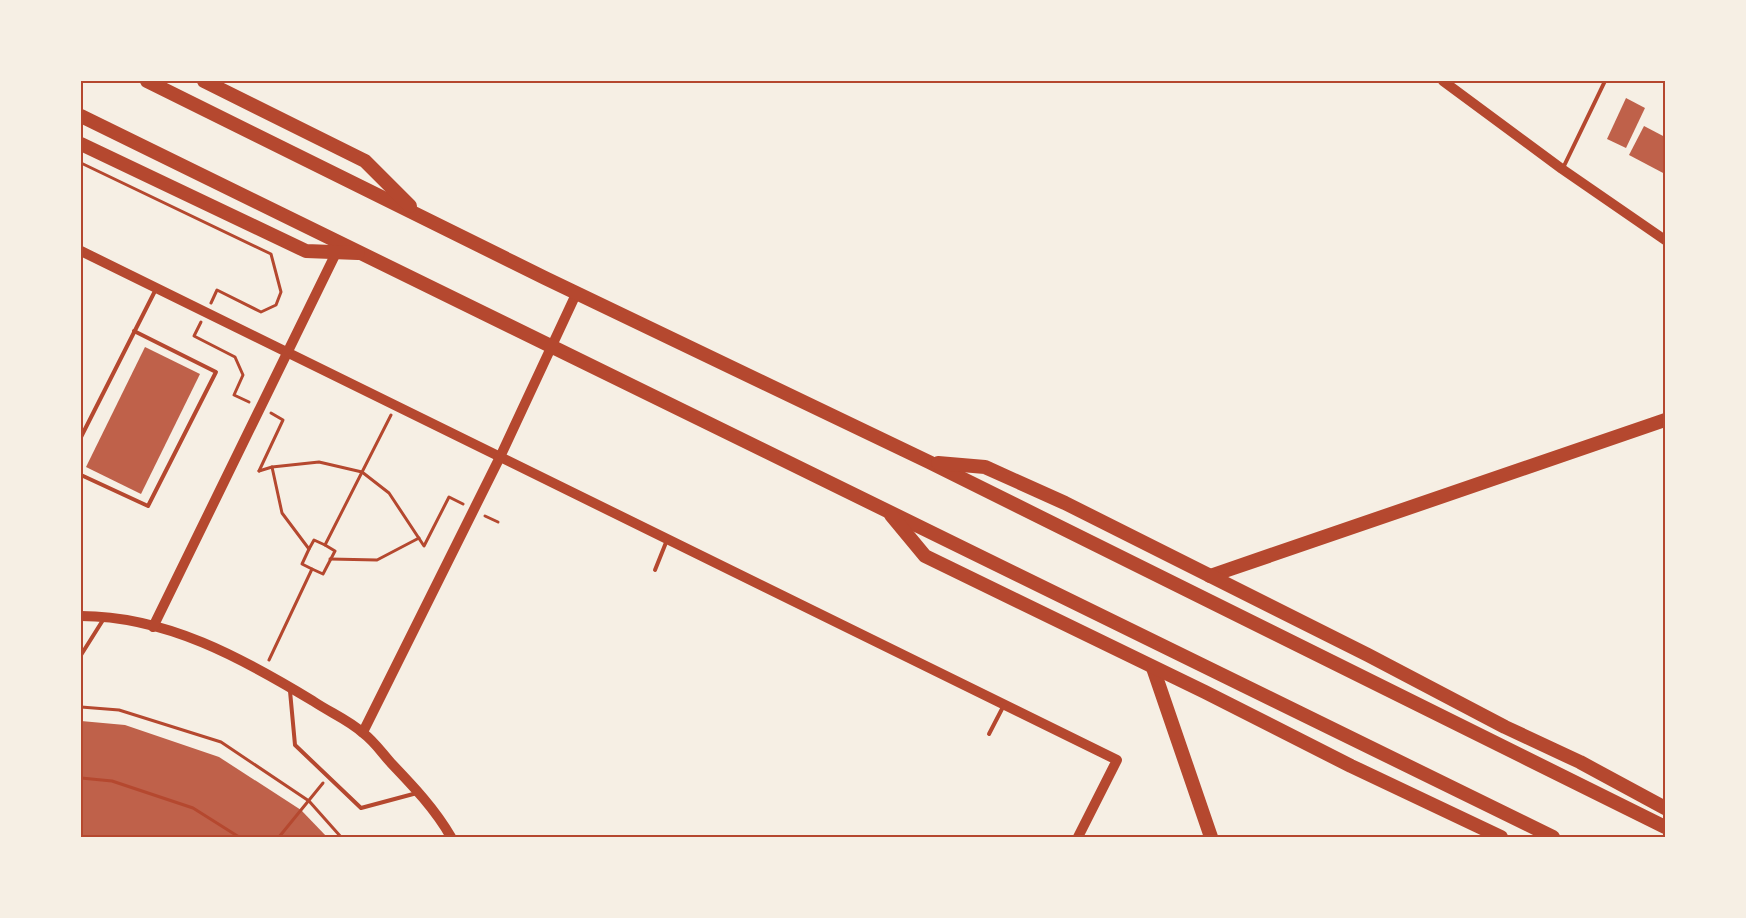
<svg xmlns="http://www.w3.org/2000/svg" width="1746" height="918" font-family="Overpass,sans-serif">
  <rect width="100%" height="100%" fill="#f6efe4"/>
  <g fill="#bf614a">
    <path d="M1626 98 1645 108 1626 148 1607 139Z"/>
    <path d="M1644 126 1665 137V174L1629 155Z"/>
    <path d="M145 347 200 374 141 494 86 467Z"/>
    <path d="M81 721 125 725 219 757 301 810 327 837H81Z"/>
  </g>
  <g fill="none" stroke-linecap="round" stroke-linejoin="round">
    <g stroke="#b5482f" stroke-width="3">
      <path d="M81 163 271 254 281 292 276 305 261 312 217 290 211 303"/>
      <path d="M201 322 194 336 235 357 243 375 234 395 249 402"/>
      <path d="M272 467 282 513 309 549 314 540 325 545"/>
      <path d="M259 471 283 420 271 413"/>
      <path d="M259 471 272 467 319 462 362 472 389 493 424 546 449 497 463 504"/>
      <path d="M485 516 498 522"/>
      <path d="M309 549 302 564 312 569"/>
      <path d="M330 559 377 560 419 538"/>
      <path d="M269 660 312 569 323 574 335 551 325 545 391 415"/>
      <path d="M81 707 119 710 221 742 309 801 341 837"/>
      <path d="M81 778 112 781 193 808 239 837"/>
      <path d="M279 837 323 783"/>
    </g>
    <g stroke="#b5482f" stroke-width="4">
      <path d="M1563 168 1605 81"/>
      <path d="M81 437 156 289"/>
      <path d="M81 475 148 506 216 372 134 331"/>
      <path d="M655 570 667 540"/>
      <path d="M81 655 103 620"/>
      <path d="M290 691 295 745 361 808 417 793"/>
      <path d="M989 734 1004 705"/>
    </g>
    <g stroke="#b5482f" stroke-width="10">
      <path d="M1443 81 1562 169 1665 240"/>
      <path d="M81 251 1117 760 1078 837"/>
      <path d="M81 616C166 616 242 658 313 701 329 712 349 720 363 733 374 741 382 753 391 763 413 786 435 809 451 837"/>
      <path d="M153 627 336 253"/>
      <path d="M363 732 500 457 577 292"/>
    </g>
    <g stroke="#b5482f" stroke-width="14">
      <path d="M1210 576 1665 420"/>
      <path d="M1153 668 1211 837"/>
    </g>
    <g stroke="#b5482f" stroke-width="14">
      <path d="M147 81 545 278 929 462 1665 827"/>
      <path d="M204 81 365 161 410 206"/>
      <path d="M81 116 1553 837"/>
      <path d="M81 144 306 251 358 253"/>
      <path d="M938 463 985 467 1065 503 1368 655 1505 727 1580 762 1665 808"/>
      <path d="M891 515 925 556 1205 692 1351 766 1501 837"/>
    </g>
  </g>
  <rect width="1746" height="918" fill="none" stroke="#f6efe4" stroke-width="165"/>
  <rect x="82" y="82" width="1582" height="754" fill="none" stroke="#b5482f" stroke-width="2"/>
</svg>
